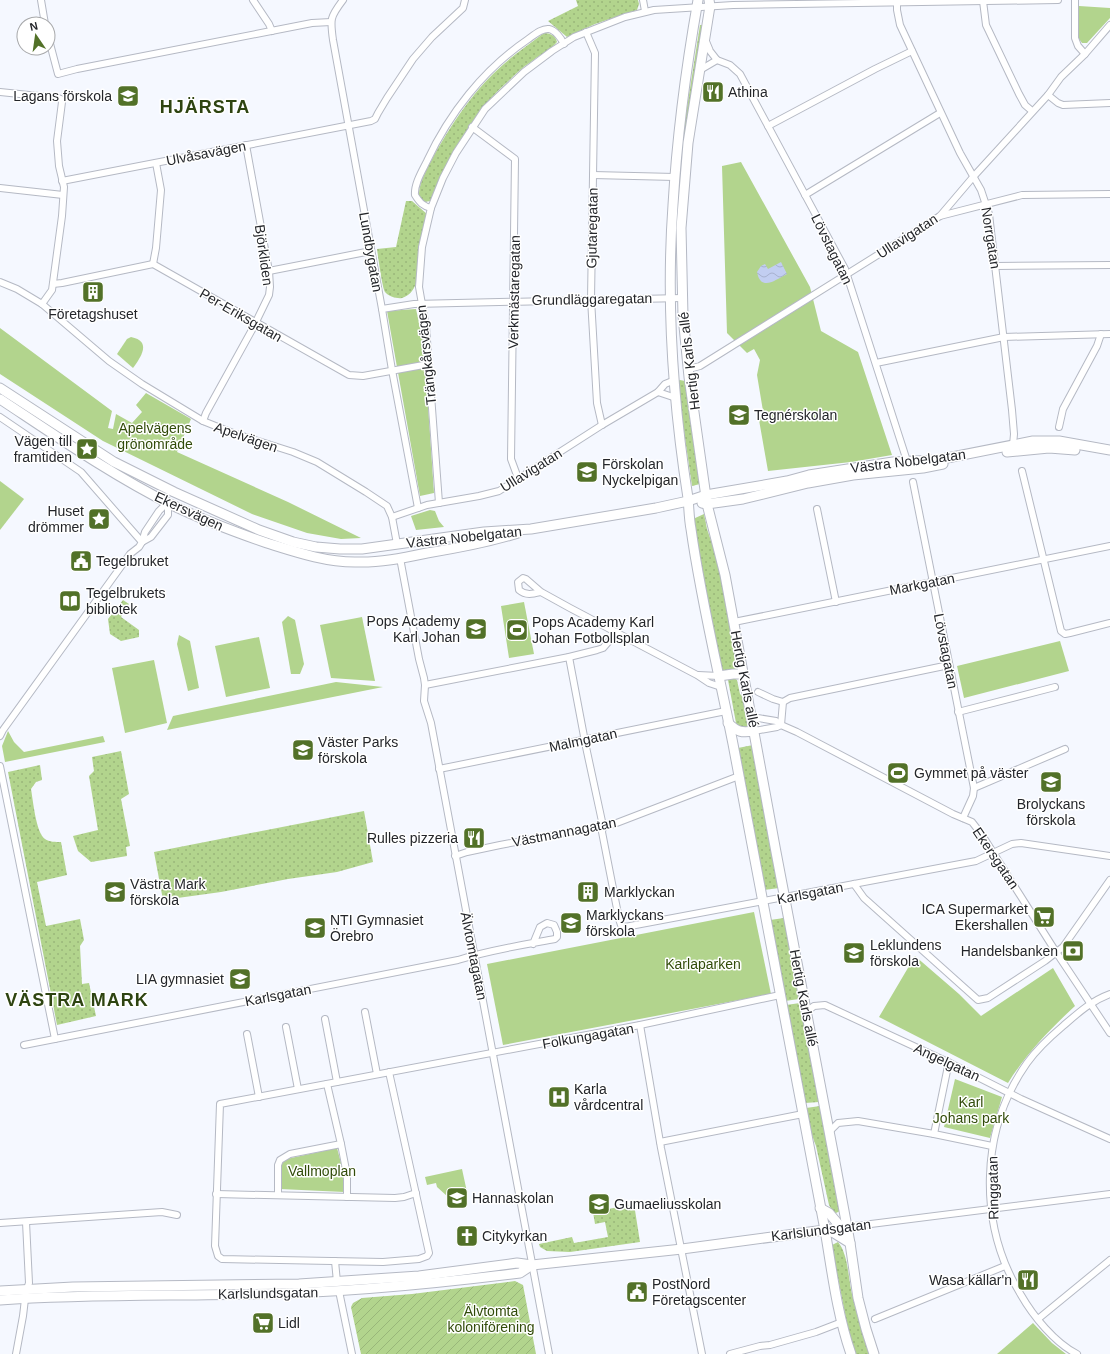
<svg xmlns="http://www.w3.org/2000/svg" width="1110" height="1354" font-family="Helvetica,sans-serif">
  <defs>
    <pattern id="grass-dots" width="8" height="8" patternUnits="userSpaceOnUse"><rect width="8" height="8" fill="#b2d48d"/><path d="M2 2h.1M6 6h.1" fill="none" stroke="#99b67a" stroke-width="1.8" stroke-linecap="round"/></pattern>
    <pattern id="garden-furrows" width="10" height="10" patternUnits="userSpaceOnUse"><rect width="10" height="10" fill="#b2d48d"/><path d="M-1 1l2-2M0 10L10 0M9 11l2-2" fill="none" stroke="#99b67a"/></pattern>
    <pattern id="water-waves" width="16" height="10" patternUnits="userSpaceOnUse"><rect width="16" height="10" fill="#c2cef1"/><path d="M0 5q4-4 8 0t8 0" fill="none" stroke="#a7b1cf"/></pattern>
  </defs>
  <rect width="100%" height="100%" fill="#f5f8ff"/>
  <g fill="url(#grass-dots)">
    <path d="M576 0H638L639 4 637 10 595 24 567 37 548 21 578 6Z"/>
    <path d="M700 25H702L699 55 687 118 682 170H679L685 120Z"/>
    <path d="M544 33C550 33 556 36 557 42 551 50 539 55 531 62 521 68 512 78 503 86 470 118 449 158 431 201L424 202 419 197C418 184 427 169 433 157 450 127 469 97 494 73 509 58 527 46 544 33Z"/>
    <path d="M406 201H412L427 214 420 243 416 283C414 290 409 296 402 298 397 299 388 296 385 292 382 287 378 256 377 249L396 247Z"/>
    <path d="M680 380 685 381 700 484 692 486 679 397 678 381Z"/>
    <path d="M704 514 707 529 718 561 740 670 735 669 723 671 721 670 693 519Z"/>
    <path d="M123 600 129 604 121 617 139 630V637L121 641 110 634 108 619Z"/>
    <path d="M729 678H734L737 680 740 694 744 698 749 725C745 729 742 728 737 726L736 723 728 680Z"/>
    <path d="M753 745 779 888 764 890 738 748Z"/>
    <path d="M121 751 129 794 121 799 130 846 126 847 127 856 91 862 78 851 73 836 98 830 89 776 94 771 92 757Z"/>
    <path d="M40 765 42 780 36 782 31 789C33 800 36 833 45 839 49 842 56 842 61 842L67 875 37 882 46 926 80 919 84 940 80 946 82 984 89 983 96 1016 57 1025 8 772Z"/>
    <path d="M364 811 373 862 337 872 288 879 221 892 163 900 154 852Z"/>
    <path d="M784 918 799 999 785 1001 770 920Z"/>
    <path d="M800 1003 819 1102 805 1103 786 1005Z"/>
    <path d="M820 1106 840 1211 834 1214 829 1205 816 1146 809 1127 806 1108Z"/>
    <path d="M634 1204 640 1242 570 1252 547 1251 540 1247 539 1244 572 1237 574 1243 608 1237 605 1222 595 1224 593 1212Z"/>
    <path d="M838 1242C849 1255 848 1281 853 1298 857 1317 864 1336 871 1354H855L849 1334 832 1248V1245Z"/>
  </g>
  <g fill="#b2d48d">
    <path d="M1079 6 1110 8V18L1087 43H1082L1079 39Z"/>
    <path d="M741 162 810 287 821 331 858 352 892 455 851 462 768 471 759 420 763 411 757 375 760 360 754 349 747 353 727 333 722 166Z"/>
    <path d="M416 309 424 346 434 493 420 496 387 311Z"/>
    <path d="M0 328 112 411 108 428 113 429 116 414 132 423 142 412 136 405 146 393 191 419 177 452 288 502 361 538 341 539 307 533 252 514 103 441 0 374Z"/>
    <path d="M131 337C152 341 141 357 133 368L117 354 127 339Z"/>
    <path d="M0 481 24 499 0 530Z"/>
    <path d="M430 510 435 511 439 521 444 527 416 530 411 516Z"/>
    <path d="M524 602 534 654 509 658 501 606Z"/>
    <path d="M288 616 295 620 304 664 300 674H291L282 622Z"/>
    <path d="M362 617 375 681 331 678 320 625Z"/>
    <path d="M179 635 190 641 199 688 188 691 177 644Z"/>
    <path d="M259 637 270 688 226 697 215 646Z"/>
    <path d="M1060 641 1069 671 964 698 957 666Z"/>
    <path d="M154 660 167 723 125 733 112 668Z"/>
    <path d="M336 682 383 687 167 730 173 716Z"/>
    <path d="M8 731 14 742 24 752 103 736 105 742 5 762 2 746Z"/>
    <path d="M754 912 771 994 503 1045 487 964Z"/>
    <path d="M915 956 959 994 981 1016 1053 968 1075 1006C1050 1029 1026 1054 1008 1083L879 1017Z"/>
    <path d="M955 1079 1002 1097 990 1138 944 1127Z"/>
    <path d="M337 1148 344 1174V1192L280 1189 282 1160Z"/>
    <path d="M462 1169 467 1192 447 1196 437 1187 436 1183 427 1185 425 1177Z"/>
    <path d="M1033 1323 1052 1343 1066 1354H997Z"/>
  </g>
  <path fill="url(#garden-furrows)" d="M515 1281 523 1285 536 1354H361L351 1307 353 1303 362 1298 412 1294Z"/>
  <path fill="url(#water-waves)" d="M781 262 787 274C775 280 761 292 757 272L761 266 765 264 768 269Z"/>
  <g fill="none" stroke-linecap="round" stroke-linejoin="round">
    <g stroke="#b5b9c4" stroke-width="8">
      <g id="street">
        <path d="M41 0 45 24"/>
        <path d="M253 0 269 24 272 31"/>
        <path d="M343 0C330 17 330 19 333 40L382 309 392 370 418 508"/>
        <path d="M643 0 645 11"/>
        <path d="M1075 0V38L1078 46 1085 54"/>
        <path d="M983 1 986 25 1019 94 1025 105 1032 111"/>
        <path d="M897 2V10L900 25 960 153 981 190 989 214 1012 410 1014 434 1013 445"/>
        <path d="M586 32 595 53 591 299 597 403 602 425"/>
        <path d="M48 36 58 74 77 69 312 23 331 22"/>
        <path d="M705 39 710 51 717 60 730 65 740 74 845 269 907 461"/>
        <path d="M700 70 717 60"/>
        <path d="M0 92 58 98 61 99 62 102 57 141 59 166 64 187 62 216 52 290 42 304"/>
        <path d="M1048 95 1058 103 1063 105 1110 103"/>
        <path d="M768 126 875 69 912 51"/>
        <path d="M472 127 515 159 511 459 518 478"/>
        <path d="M593 175 675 177"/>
        <path d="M62 181 371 121 375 119 378 113 387 98 413 59 432 37 463 8 465 0"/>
        <path d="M0 188 63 195"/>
        <path d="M805 195 940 113"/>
        <path d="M431 208C423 206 420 203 415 195 414 184 422 171 427 161 449 114 483 70 527 40 533 36 541 28 549 29 555 30 561 38 564 44"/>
        <path d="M940 216 1022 195 1110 194"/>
        <path d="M153 264 156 248 161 190 156 163"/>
        <path d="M996 266 1110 265"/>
        <path d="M269 271 371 251"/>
        <path d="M0 282 17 289 42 304 109 361 142 384 203 421 233 433 293 452 317 462 366 492 387 506 392 517 397 544"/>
        <path d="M53 284 62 283 153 264 349 375 363 376 429 364"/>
        <path d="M382 309 414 304 682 298"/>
        <path d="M876 363 1004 337 1110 334"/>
        <path d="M689 369 700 366 940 216 974 176 1048 95 1061 77 1085 54 1110 25"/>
        <path d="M658 392 676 398"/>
        <path d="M0 417 81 472 142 542"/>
        <path d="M203 421 206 413 253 328 269 295 270 287 269 271 246 145"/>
        <path d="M1059 427 1063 409 1097 346 1101 334"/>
        <path d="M1022 471 1061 631 1065 634 1070 633 1110 623"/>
        <path d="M913 482 974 788 973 796 963 818"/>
        <path d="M439 503 426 327 419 287 422 247 431 208 443 178 456 153 485 109 524 72 552 51 574 37 625 17 654 10 733 5 1058 0"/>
        <path d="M817 509 836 602"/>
        <path d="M392 517 427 505 479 496 499 491 602 425 658 392 665 384 675 380"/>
        <path d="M142 542 151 537 168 515V502"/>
        <path d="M400 558 419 659 424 678 425 685 424 701 431 723 549 1354"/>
        <path d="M541 592C533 594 526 596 519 590L518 582 523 578 526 579 541 592 570 608 697 675 709 683 721 687"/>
        <path d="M734 622 1110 546"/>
        <path d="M569 657 586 747 603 826 602 832 619 919 621 925 625 927 976 861 1012 844 1021 843 1110 856"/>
        <path d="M698 675 719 676"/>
        <path d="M425 685 569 657 597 650 603 648 617 632"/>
        <path d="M758 692 773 699 783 702"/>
        <path d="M958 712 1055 687"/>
        <path d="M752 717 776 721 781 725 797 732 953 814 972 822 982 835 1056 952 1110 1033"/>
        <path d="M781 725 783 702 790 698 949 665"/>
        <path d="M754 731 777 727 781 725"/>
        <path d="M0 736 3 730 130 554 139 547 142 542 145 532 159 511 168 502"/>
        <path d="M0 766 55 1039"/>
        <path d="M439 769 726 711"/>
        <path d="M974 788 1065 749"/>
        <path d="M455 856 467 852 500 845 614 824 739 776"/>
        <path d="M854 884 864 898 978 1000 988 998 1045 961 1063 947 1110 880"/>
        <path d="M365 1012 377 1074"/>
        <path d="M806 1012 814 1006 825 1005 950 1063 1021 1099 1110 1139"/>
        <path d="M325 1019 337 1082"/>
        <path d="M640 1025 661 1148 702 1354"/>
        <path d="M286 1027 298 1089"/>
        <path d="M247 1034 259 1097"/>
        <path d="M24 1045 458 960C490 950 522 945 555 939L557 937V932L554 925 547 923 540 927 533 944"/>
        <path d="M389 1072 429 1253 427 1256 419 1259 383 1262 222 1259 218 1256 215 1246 220 1104 640 1025 780 995"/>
        <path d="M327 1084 341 1144"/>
        <path d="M829 1132 838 1123 858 1121 934 1134 992 1146"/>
        <path d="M934 1134 948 1066 950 1063"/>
        <path d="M660 1142 803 1114"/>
        <path d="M216 1194 395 1198 404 1197 416 1193"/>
        <path d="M278 1195V1165L280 1160 290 1154 341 1144 347 1175V1197"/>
        <path d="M26 1222 29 1283 27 1289"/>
        <path d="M0 1223 162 1212 177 1215"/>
        <path d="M847 1227 1110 1194"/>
        <path d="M335 1261 337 1282"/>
        <path d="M339 1291 352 1354"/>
        <path d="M875 1319 1005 1266"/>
        <path d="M1038 1319 1110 1260"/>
        <path d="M16 1354 23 1316 25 1299"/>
        <path d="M730 1354 760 1346 770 1345 816 1332 842 1322"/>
        <path d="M1077 1354C1055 1343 1033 1316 1021 1295 978 1225 979 1131 1027 1063 1037 1049 1050 1037 1063 1026 1078 1013 1091 1001 1110 994"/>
      </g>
    </g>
    <g stroke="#b5b9c4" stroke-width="11">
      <g id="secondary">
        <path d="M698 0C686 68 677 136 673 205 666 302 673 402 688 498 689 508 689 519 691 529 701 601 719 673 733 744 764 906 794 1068 825 1230 832 1271 837 1314 851 1354"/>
        <path d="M709 0 710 6 688 143 681 228 683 316 689 377 707 504 725 575 776 852 837 1173 850 1243 858 1298 866 1329 874 1354"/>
        <path d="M0 388 114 462 174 492 259 530 293 542 316 547 340 549H362L484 532 531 529 656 508 688 501 706 495 787 481 809 475 893 462 937 460 1033 441H1059L1110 450"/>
        <path d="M0 399C56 436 112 475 172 505 203 520 235 532 267 543 296 552 325 562 355 562 379 563 403 558 427 553 458 548 489 542 518 533"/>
        <path d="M1007 452 1049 448 1075 450"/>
        <path d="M702 503 707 504 743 499 808 483 853 475 923 468 943 464"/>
        <path d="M719 676 733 674H744"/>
        <path d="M728 723C738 732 741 733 754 731"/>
        <path d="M820 1208 829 1213 839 1225 845 1227"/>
        <path d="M826 1230 834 1233 850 1243"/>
        <path d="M0 1291 73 1287 299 1284 419 1276 517 1263 532 1265 682 1249 847 1227"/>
        <path d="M0 1300C85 1294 170 1296 254 1294 344 1293 432 1284 520 1273L532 1265"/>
      </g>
    </g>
    <use href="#street" stroke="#fff" stroke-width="6"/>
    <use href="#secondary" stroke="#fff" stroke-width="9"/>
  </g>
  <defs>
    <g id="restaurant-square" transform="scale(1.15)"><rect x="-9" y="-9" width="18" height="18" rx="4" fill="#527128" stroke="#fff"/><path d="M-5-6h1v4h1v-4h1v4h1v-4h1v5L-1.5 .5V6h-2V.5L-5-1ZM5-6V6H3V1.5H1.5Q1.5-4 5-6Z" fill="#fff"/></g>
    <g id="school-square" transform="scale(1.15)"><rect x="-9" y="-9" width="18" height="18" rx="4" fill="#527128" stroke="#fff"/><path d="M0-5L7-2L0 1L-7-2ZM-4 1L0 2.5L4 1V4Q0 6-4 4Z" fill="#fff"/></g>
    <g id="building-square" transform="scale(1.15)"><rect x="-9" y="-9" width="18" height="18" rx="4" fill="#527128" stroke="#fff"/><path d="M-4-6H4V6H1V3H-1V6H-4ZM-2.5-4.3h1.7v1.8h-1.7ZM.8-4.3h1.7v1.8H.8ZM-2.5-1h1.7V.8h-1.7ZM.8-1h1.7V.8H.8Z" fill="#fff"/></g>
    <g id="sight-square" transform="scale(1.15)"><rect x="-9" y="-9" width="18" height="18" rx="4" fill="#527128" stroke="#fff"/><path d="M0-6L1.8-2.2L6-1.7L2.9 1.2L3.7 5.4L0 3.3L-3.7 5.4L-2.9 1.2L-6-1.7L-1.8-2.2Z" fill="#fff"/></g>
    <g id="civic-square" transform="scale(1.15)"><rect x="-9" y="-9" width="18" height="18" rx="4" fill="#527128" stroke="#fff"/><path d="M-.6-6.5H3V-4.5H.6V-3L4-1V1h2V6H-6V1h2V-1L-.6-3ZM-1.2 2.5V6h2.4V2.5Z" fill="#fff"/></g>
    <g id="library-square" transform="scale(1.15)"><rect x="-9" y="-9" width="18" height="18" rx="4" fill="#527128" stroke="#fff"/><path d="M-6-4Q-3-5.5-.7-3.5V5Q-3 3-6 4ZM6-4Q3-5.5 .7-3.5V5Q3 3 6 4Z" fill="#fff"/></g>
    <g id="stadium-square" transform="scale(1.15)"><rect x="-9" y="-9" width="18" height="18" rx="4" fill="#527128" stroke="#fff"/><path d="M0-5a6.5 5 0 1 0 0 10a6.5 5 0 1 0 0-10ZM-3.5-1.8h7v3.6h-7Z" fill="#fff"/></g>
    <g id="supermarket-square" transform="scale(1.15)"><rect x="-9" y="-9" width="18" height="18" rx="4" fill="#527128" stroke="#fff"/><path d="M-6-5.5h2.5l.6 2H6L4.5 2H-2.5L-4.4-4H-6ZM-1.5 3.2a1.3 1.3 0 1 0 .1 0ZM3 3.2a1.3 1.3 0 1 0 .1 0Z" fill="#fff"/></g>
    <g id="bank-square" transform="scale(1.15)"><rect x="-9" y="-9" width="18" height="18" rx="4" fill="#527128" stroke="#fff"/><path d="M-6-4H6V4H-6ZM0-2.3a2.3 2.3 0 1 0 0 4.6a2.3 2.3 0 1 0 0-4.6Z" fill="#fff"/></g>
    <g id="hospital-square" transform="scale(1.15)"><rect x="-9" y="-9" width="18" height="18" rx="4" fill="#527128" stroke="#fff"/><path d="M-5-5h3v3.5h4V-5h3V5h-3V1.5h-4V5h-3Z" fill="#fff"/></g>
    <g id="church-square" transform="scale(1.15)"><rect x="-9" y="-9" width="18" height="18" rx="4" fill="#527128" stroke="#fff"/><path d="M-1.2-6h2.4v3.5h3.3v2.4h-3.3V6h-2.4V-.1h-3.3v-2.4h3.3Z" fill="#fff"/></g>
  </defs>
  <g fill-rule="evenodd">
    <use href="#restaurant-square" x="713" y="92"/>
    <use href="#school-square" x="128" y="96"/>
    <use href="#building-square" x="93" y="292"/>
    <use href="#school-square" x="739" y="415"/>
    <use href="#sight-square" x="87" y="449"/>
    <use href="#school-square" x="587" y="472"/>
    <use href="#sight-square" x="99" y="519"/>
    <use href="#civic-square" x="81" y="561"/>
    <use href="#library-square" x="70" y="601"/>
    <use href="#school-square" x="476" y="629"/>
    <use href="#stadium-square" x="517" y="630"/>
    <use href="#school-square" x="303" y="750"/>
    <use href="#stadium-square" x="898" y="773"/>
    <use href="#school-square" x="1051" y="782"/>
    <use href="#restaurant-square" x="474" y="838"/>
    <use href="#school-square" x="115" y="892"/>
    <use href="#building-square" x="588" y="892"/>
    <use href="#supermarket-square" x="1044" y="917"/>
    <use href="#school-square" x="571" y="923"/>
    <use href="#school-square" x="315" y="928"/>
    <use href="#bank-square" x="1073" y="951"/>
    <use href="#school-square" x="854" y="953"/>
    <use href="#school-square" x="240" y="979"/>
    <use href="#hospital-square" x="559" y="1097"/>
    <use href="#school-square" x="457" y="1198"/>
    <use href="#school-square" x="599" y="1204"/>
    <use href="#church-square" x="467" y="1236"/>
    <use href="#restaurant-square" x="1028" y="1280"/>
    <use href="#civic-square" x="637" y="1292"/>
    <use href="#supermarket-square" x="263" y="1323"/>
  </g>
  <g text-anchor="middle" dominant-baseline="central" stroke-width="3" stroke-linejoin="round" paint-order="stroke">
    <g font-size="14" fill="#24262a" stroke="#fff" text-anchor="start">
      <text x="728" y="92">Athina</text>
      <text x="112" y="96" text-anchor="end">Lagans förskola</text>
      <text x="93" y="314" text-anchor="middle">Företagshuset</text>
      <text x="754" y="415">Tegnérskolan</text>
      <text x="72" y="441" text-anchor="end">Vägen till<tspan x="72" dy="16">framtiden</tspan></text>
      <text x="602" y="464">Förskolan<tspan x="602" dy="16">Nyckelpigan</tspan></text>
      <text x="84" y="511" text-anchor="end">Huset<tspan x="84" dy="16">drömmer</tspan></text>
      <text x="96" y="561">Tegelbruket</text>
      <text x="86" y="593">Tegelbrukets<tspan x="86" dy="16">bibliotek</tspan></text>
      <text x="460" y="621" text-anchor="end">Pops Academy<tspan x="460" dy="16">Karl Johan</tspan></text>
      <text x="532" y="622">Pops Academy Karl<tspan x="532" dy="16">Johan Fotbollsplan</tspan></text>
      <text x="318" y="742">Väster Parks<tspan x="318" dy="16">förskola</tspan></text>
      <text x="914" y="773">Gymmet på väster</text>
      <text x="1051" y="804" text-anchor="middle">Brolyckans<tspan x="1051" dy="16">förskola</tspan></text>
      <text x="458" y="838" text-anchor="end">Rulles pizzeria</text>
      <text x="130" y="884">Västra Mark<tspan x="130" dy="16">förskola</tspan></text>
      <text x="604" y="892">Marklyckan</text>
      <text x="1028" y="909" text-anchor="end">ICA Supermarket<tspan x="1028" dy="16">Ekershallen</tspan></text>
      <text x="586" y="915">Marklyckans<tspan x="586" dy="16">förskola</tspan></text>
      <text x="330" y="920">NTI Gymnasiet<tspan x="330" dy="16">Örebro</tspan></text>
      <text x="870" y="945">Leklundens<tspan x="870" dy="16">förskola</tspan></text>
      <text x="1058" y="951" text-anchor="end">Handelsbanken</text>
      <text x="224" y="979" text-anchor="end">LIA gymnasiet</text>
      <text x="574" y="1089">Karla<tspan x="574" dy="16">vårdcentral</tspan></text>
      <text x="472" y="1198">Hannaskolan</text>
      <text x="614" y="1204">Gumaeliusskolan</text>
      <text x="482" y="1236">Citykyrkan</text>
      <text x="1012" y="1280" text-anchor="end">Wasa källar'n</text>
      <text x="652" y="1284">PostNord<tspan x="652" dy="16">Företagscenter</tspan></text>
      <text x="278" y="1323">Lidl</text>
    </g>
    <g font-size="14" fill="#24262a" stroke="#fff">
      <text transform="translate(206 153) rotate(-11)">Ulvåsavägen</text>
      <text transform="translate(592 228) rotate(-89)">Gjutaregatan</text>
      <text transform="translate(907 236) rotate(-33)">Ullavigatan</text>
      <text transform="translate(991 238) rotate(81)">Norrgatan</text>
      <text transform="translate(832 249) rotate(64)">Lövstagatan</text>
      <text transform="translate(371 252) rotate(80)">Lundbygatan</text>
      <text transform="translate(264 255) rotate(82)">Björkliden</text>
      <text transform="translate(514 292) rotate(-89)">Verkmästaregatan</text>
      <text transform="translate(592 299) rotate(-1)">Grundläggaregatan</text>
      <text transform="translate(241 315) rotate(30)">Per-Eriksgatan</text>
      <text transform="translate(426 355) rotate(-96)">Trängkårsvägen</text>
      <text transform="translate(689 361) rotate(-97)">Hertig Karls allé</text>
      <text transform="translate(246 437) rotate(19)">Apelvägen</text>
      <text transform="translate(908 461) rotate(-7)">Västra Nobelgatan</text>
      <text transform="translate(531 470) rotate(-32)">Ullavigatan</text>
      <text transform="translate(189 511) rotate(25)">Ekersvägen</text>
      <text transform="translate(464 537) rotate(-6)">Västra Nobelgatan</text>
      <text transform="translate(922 584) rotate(-11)">Markgatan</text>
      <text transform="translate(946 651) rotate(79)">Lövstagatan</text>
      <text transform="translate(745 679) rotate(79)">Hertig Karls allé</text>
      <text transform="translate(583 740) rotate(-12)">Malmgatan</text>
      <text transform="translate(564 832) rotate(-11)">Västmannagatan</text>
      <text transform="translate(996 858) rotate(56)">Ekersgatan</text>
      <text transform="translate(810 893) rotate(-11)">Karlsgatan</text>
      <text transform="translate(474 956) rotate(79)">Älvtomtagatan</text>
      <text transform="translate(278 995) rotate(-11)">Karlsgatan</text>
      <text transform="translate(804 998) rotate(79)">Hertig Karls allé</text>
      <text transform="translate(588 1036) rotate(-10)">Folkungagatan</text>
      <text transform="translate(947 1062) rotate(25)">Angelgatan</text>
      <text transform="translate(993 1188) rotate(-91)">Ringgatan</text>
      <text transform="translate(821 1230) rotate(-7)">Karlslundsgatan</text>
      <text transform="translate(268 1293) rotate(-1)">Karlslundsgatan</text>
    </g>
    <g font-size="14" fill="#314b09" stroke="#fff">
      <text x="155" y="428">Apelvägens<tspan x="155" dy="16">grönområde</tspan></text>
      <text x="703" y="964">Karlaparken</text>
      <text x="971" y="1102">Karl<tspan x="971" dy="16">Johans park</tspan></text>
      <text x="322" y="1171">Vallmoplan</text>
      <text x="491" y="1311">Älvtomta<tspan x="491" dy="16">koloniförening</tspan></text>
    </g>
    <g font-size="18" font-weight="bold" letter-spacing="1" fill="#2e4411" stroke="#fff">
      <text x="205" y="107">HJÄRSTA</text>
      <text x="77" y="1000">VÄSTRA MARK</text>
    </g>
  </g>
  <g transform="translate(36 36) rotate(347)"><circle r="19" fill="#ffffff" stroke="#a7a8aa"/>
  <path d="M0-3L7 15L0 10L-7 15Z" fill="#527128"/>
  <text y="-6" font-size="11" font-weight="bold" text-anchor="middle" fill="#24262a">N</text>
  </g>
</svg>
